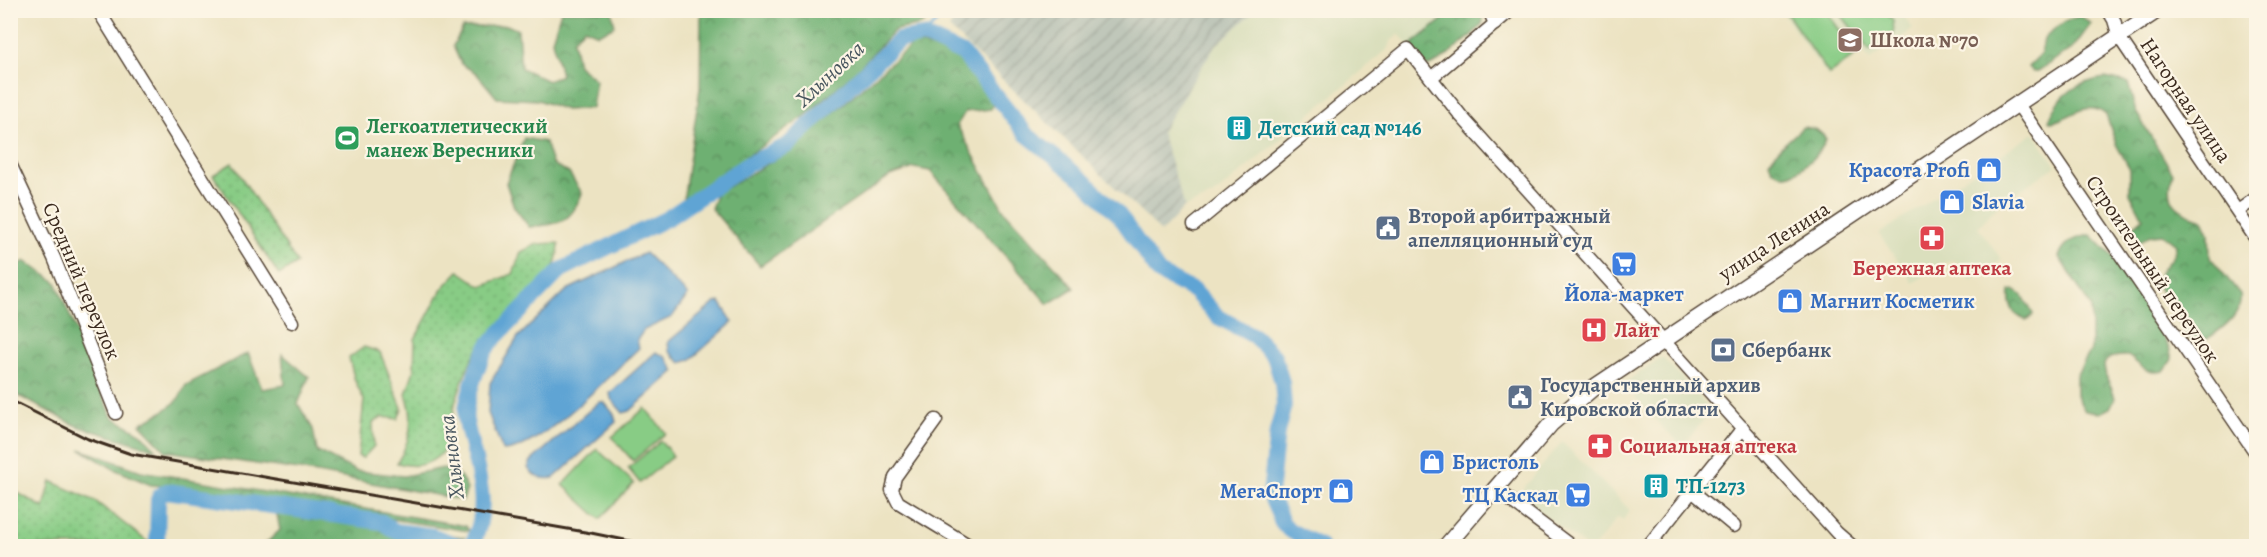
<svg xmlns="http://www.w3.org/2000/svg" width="2267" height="557" font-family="Alegreya,serif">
  <defs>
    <pattern id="industrial-furrows" width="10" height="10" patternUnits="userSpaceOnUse" patternTransform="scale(1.5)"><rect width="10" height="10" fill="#c0c7ba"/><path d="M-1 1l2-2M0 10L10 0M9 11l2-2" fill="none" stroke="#a6ab9f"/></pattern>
    <pattern id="grass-dots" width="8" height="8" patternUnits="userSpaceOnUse" patternTransform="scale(1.5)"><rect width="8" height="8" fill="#88cc85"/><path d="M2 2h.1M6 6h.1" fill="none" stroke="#76af72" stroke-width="1.8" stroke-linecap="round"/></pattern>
    <pattern id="forest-crowns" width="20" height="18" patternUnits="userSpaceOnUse" patternTransform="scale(1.5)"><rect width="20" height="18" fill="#6eb072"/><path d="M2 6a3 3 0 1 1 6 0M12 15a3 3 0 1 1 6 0" fill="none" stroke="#5c8f5d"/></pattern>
  </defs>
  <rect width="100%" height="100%" fill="#fcf5e5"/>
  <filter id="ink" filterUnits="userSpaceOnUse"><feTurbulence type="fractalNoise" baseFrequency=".0167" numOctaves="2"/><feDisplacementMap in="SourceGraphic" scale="12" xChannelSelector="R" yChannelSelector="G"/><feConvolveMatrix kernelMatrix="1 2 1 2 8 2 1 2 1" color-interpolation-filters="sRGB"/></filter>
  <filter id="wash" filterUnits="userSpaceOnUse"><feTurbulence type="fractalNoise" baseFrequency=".008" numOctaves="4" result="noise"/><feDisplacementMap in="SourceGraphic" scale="24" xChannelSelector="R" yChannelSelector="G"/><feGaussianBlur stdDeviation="1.35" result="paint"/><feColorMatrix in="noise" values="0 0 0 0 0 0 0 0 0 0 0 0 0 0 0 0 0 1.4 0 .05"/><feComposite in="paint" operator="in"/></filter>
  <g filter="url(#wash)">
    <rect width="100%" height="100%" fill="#ece3c2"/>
    <g fill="#dadfbd">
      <path d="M1481 10 1483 22 1480 26 1431 66H1427L1399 34 1391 41 1389 48 1214 195 1185 207 1161 132 1214 47 1255 11Z"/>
      <path d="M1781 11H1901L1913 29 1870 60 1864 52 1828 77Z"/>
      <path d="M2034 133 2056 166 1999 204 1978 227 2002 260 1971 281 1959 263 1951 260 1913 283 1879 234Z"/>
      <path d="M1662 357 1711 410 1683 446 1664 429 1623 384Z"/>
      <path d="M1562 442 1630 510 1623 520 1618 517 1595 546H1585L1518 495Z"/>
    </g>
    <path fill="url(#industrial-furrows)" d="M962 10 1255 11 1214 47 1161 132 1185 207 1161 232 949 28Z"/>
    <g fill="url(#grass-dots)" stroke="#627b52" stroke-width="1.5">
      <path d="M232 163 297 263 279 275 213 175Z"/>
      <path d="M559 243C559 290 502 314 478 349 469 362 461 384 456 400 451 415 454 440 443 452 429 466 415 468 397 463 410 442 415 418 406 394L414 370 415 339 442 289 459 271 481 286 513 274 521 252 537 244Z"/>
      <path d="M364 347 380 352 402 408 398 419 382 417 373 423 374 446 363 458 358 456 364 400 355 381 349 358Z"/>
      <path d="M11 467 16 492 44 508 51 481 95 501 149 543 148 546H11Z"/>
    </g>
    <g fill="url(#forest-crowns)" stroke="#546d48" stroke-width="1.5">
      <path d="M561 11H612L615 26 598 34 584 28 573 40 578 65 596 80 592 108 566 110 538 100 497 98 476 73 461 64 453 46 463 28 507 25 518 30 521 68 548 81 561 75 552 40Z"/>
      <path d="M701 11H941L921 25 895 30 857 70 805 116 683 201 700 88Z"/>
      <path d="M1453 11H1481L1483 22C1477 32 1437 67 1427 66L1410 46Z"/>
      <path d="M2081 16 2091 24 2074 47 2038 71 2033 72 2028 67 2041 54 2044 39 2053 30 2067 20Z"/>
      <path d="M915 42 963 59 995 101 991 109 965 112 957 125 1003 209 1074 288 1048 304 930 171 914 168 890 176 760 266 711 208 717 193 788 152Z"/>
      <path d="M2105 78 2128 83 2136 112 2173 173C2164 204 2177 210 2203 220L2209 233 2210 257 2240 294C2244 313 2222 329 2207 339L2189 338 2155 282C2159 269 2176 258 2176 245L2162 234 2150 235 2138 243 2126 233 2143 218 2130 193V169L2116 144 2106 115C2087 98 2071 119 2051 122L2049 120C2059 94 2078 82 2105 78Z"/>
      <path d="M1803 127C1815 128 1819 130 1826 139 1823 151 1799 174 1786 175 1781 175 1777 172 1772 170L1769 162 1780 148Z"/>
      <path d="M524 138 545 142 552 164 569 173 582 193C571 224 559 224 529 227L514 207 506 183Z"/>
      <path d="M2091 235 2120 264 2169 347 2172 359 2164 371C2144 375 2143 366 2128 356 2088 354 2109 378 2115 398L2110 408 2100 413 2085 411 2076 395V376L2091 350V307L2059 257C2063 242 2077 237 2091 235Z"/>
      <path d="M25 261 56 282 112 417 139 432 157 450 77 426 11 392 10 269Z"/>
      <path d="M2014 290 2023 296 2033 314 2032 317 2026 320C2013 316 2008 304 2010 291Z"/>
      <path d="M248 353 262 389 285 385 282 354 309 377 298 404 313 429 317 451 356 471 404 476 443 468 461 477 467 489 463 500 306 471 166 451 140 424 162 412 177 401 186 385Z"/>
      <path d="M80 449 141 471 466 526 469 531 190 488 151 485 114 469Z"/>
      <path d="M276 510 464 537 453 546H263L280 530Z"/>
    </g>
    <g fill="#88cc85" stroke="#627b52" stroke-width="1.5">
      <path d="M1785 11H1826L1857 54 1829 74Z"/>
      <path d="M1838 11H1886L1893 21 1894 33 1881 48 1869 50Z"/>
      <path d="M645 408 666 433 633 461 612 437Z"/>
      <path d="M661 441 673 456 640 483 628 468Z"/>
      <path d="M597 449 634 483 600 519 563 485Z"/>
    </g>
    <g fill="#5ea4d4" stroke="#4c6779" stroke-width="1.5">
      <path d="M645 253 688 295 672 317 644 330 637 340 639 348C611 374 539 451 503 451L488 413 490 383 518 337 567 290Z"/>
      <path d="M720 302 733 322 690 360 681 363 669 351 668 342 715 303Z"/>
      <path d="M656 352 666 357 675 371 630 411 623 413 611 399 610 393Z"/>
      <path d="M599 402H604L614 414 616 422 554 478C543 480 533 477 528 468L531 461Z"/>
    </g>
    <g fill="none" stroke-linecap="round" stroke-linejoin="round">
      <path stroke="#5ea4d4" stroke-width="3" d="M924 36 947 10"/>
      <g stroke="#5ea4d4" stroke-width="16">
        <path d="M157 546 158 500 160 495 167 491 382 522 395 531 433 536 460 546"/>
        <path d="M471 546C494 505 474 463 466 421 463 404 480 357 490 343L561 270 668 218 748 164 788 145 899 40 924 36 963 54 1026 134 1083 180 1119 215 1159 273 1194 291 1218 317 1254 336 1274 356 1282 382 1284 405 1277 432 1270 495 1282 522 1289 530 1320 546"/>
      </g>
    </g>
  </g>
  <g filter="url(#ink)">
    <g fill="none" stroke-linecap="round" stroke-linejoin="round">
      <g stroke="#564637" stroke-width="15">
        <g id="minor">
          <path d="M98 10 292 322"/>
          <path d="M1489 10 1495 24"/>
          <path d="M2108 10 2114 20 2119 37 2256 239"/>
          <path d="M1431 78 1511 10"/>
          <path d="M2019 106 2256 453"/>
          <path d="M10 164 54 258 116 413"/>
          <path d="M2238 211 2256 198"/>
          <path d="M1194 225 1408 49 1461 116 1837 533 1852 546"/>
          <path d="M936 420 895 477 892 490 898 502 970 546"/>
          <path d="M1494 488 1571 546"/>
          <path d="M1692 491 1734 526"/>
          <path d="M1648 546 1743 428"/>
        </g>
      </g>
      <g stroke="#564637" stroke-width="18">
        <path id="major" d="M1446 546 1551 424 1593 388 2158 10"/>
      </g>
      <use href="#minor" stroke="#fff" stroke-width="12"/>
      <use href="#major" stroke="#fff" stroke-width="15"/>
      <path stroke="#3b2a1e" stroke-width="3" d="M10 400 88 439 131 454 591 533 654 546"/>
    </g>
  </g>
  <defs>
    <g id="school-square" transform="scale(1.35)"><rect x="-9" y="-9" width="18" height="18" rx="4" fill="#8d6e63" stroke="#fcf5e5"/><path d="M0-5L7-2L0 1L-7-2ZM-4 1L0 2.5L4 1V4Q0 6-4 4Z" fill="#fff"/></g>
    <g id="building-square" transform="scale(1.35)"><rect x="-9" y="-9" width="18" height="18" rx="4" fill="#0f9aa8" stroke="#fcf5e5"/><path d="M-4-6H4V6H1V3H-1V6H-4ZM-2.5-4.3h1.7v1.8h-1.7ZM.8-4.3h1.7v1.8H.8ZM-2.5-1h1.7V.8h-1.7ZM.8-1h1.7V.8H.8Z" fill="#fff"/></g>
    <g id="stadium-square" transform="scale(1.35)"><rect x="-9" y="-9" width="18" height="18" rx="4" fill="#2e9e5b" stroke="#fcf5e5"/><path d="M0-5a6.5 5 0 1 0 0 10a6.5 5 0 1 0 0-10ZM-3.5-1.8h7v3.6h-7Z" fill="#fff"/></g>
    <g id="shop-square" transform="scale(1.35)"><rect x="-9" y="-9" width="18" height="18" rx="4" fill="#3f7fe0" stroke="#fcf5e5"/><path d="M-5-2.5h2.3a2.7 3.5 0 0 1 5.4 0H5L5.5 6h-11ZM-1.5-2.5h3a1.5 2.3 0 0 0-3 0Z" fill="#fff"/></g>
    <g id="civic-square" transform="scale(1.35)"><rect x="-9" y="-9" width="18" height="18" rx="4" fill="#5c6f8a" stroke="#fcf5e5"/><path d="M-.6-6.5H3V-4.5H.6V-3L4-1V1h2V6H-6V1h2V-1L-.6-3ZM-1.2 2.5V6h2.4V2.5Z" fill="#fff"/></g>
    <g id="pharmacy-square" transform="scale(1.35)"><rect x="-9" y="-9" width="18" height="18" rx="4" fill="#e0444e" stroke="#fcf5e5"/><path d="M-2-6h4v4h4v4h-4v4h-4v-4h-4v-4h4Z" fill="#fff"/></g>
    <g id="supermarket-square" transform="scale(1.35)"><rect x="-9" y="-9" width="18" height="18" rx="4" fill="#3f7fe0" stroke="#fcf5e5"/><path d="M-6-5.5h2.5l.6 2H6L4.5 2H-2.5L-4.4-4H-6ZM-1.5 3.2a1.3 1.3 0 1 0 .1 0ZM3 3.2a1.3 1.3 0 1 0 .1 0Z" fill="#fff"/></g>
    <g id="hospital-square" transform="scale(1.35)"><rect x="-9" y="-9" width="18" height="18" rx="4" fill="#e0444e" stroke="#fcf5e5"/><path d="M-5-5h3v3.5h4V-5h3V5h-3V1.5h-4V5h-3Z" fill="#fff"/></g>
    <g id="bank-square" transform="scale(1.35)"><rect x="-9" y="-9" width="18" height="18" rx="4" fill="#5c6f8a" stroke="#fcf5e5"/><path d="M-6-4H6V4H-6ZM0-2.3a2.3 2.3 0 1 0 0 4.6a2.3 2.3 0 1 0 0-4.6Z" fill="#fff"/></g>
  </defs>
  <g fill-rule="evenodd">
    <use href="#school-square" x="1850" y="40"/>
    <use href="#building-square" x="1239" y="128"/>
    <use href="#stadium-square" x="347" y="138"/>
    <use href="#shop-square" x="1989" y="170"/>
    <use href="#shop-square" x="1952" y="202"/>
    <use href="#civic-square" x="1388" y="228"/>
    <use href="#pharmacy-square" x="1932" y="238"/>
    <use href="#supermarket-square" x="1624" y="264"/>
    <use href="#shop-square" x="1790" y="301"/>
    <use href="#hospital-square" x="1594" y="330"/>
    <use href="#bank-square" x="1723" y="350"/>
    <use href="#civic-square" x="1520" y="397"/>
    <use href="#pharmacy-square" x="1600" y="446"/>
    <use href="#shop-square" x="1432" y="462"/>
    <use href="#building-square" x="1656" y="486"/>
    <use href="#shop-square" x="1341" y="491"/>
    <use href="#supermarket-square" x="1578" y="495"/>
  </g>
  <g text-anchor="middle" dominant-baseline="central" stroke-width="4.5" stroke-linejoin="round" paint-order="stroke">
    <g font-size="21" font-weight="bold" fill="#785e54" stroke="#fcf5e5" text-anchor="start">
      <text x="1870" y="40">Школа №70</text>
    </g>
    <g font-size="21" fill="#3b2a1e" stroke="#fcf5e5">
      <text transform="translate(2186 100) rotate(56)">Нагорная улица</text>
      <text transform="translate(1774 241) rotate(-33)">улица Ленина</text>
      <text transform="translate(2153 269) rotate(56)">Строительный переулок</text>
      <text transform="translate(82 281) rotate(67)">Средний переулок</text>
    </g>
    <g font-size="21" font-weight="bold" fill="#27864d" stroke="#fcf5e5" text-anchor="start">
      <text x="366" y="126">Легкоатлетический<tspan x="366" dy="24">манеж Вересники</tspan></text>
    </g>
    <g font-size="21" font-weight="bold" fill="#0d838f" stroke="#fcf5e5" text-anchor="start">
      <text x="1258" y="128">Детский сад №146</text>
      <text x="1676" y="486">ТП-1273</text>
    </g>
    <g font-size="21" font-weight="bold" fill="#366cbe" stroke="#fcf5e5" text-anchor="end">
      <text x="1970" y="170">Красота Profi</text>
      <text x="1972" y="202" text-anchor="start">Slavia</text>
      <text x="1624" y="294" text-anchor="middle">Йола-маркет</text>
      <text x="1810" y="301" text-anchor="start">Магнит Косметик</text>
      <text x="1452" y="462" text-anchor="start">Бристоль</text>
      <text x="1322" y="491">МегаСпорт</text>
      <text x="1558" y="495">ТЦ Каскад</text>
    </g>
    <g font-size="21" font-weight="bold" fill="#4e5e75" stroke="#fcf5e5" text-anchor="start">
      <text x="1408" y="216">Второй арбитражный<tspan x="1408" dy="24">апелляционный суд</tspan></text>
      <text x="1742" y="350">Сбербанк</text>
      <text x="1540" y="385">Государственный архив<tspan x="1540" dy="24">Кировской области</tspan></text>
    </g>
    <g font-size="21" font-weight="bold" fill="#be3a42" stroke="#fcf5e5" text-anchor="start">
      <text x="1932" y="268" text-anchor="middle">Бережная аптека</text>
      <text x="1614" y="330">Лайт</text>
      <text x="1620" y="446">Социальная аптека</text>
    </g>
    <g font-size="22" font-style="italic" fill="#47555e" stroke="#fcf5e5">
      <text transform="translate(830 74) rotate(-43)">Хлыновка</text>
      <text transform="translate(452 457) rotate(-97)">Хлыновка</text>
    </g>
  </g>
  <rect width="2267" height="557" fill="none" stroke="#fcf5e5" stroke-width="36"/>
</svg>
